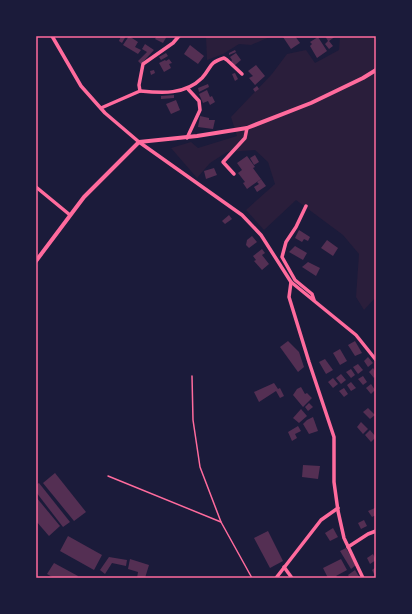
<svg xmlns="http://www.w3.org/2000/svg" width="412" height="614" font-family="Roboto,sans-serif">
  <rect width="100%" height="100%" fill="#1b1b3a"/>
  <g fill="#2a1e3b">
    <path d="M206 36H272L251 45 239 44 223 54 207 60Z"/>
    <path d="M340 36H376V297L364 310 356 297 359 254 343 235 296 200 264 230 246 210 275 184 268 162 255 150 227 152 210 163 197 178 171 148 191 142 198 148 237 136 231 117 272 74 287 54 306 50 315 63 339 50Z"/>
  </g>
  <g fill="#542f53">
    <path d="M121 36H126L122 43 119 41Z"/>
    <path d="M129 36 138 42 135 47 141 50 138 54 123 45Z"/>
    <path d="M157 36H167L163 43 155 39Z"/>
    <path d="M285 36H295L300 43 291 49 283 37Z"/>
    <path d="M325 36H336L329 41 333 46 329 49 325 44 328 41Z"/>
    <path d="M318 37 327 51 317 58 310 46 312 44 310 42Z"/>
    <path d="M145 44 154 50 141 64 138 61 147 52 142 49Z"/>
    <path d="M190 45 204 56 198 64 184 54Z"/>
    <path d="M235 50 236 52 229 55V53Z"/>
    <path d="M166 53 168 56 161 60 159 57Z"/>
    <path d="M236 53 241 60 234 66 231 62 232 60 230 57Z"/>
    <path d="M169 59 172 63 169 64 171 68 164 72 159 63 165 60 166 61Z"/>
    <path d="M256 65 265 76 255 85 249 78 253 76 248 71Z"/>
    <path d="M154 70 155 73 151 75 150 71Z"/>
    <path d="M235 73 238 79 235 81 232 74Z"/>
    <path d="M208 84 209 87 199 92 198 88Z"/>
    <path d="M257 86 259 89 255 92 253 89Z"/>
    <path d="M207 90 210 97 212 96 215 102 210 105 208 101 203 103 199 94Z"/>
    <path d="M174 95V98L161 99V96Z"/>
    <path d="M176 100 180 110 171 114 166 104Z"/>
    <path d="M200 116 209 118V120H215L213 129 198 127Z"/>
    <path d="M255 155 259 162 254 165 250 158Z"/>
    <path d="M247 156 255 167 253 168 261 179 247 189 243 183 245 182 238 173 242 170 237 163Z"/>
    <path d="M214 168 217 175 206 179 204 171Z"/>
    <path d="M261 179 266 186 257 192 254 187 259 184 257 182Z"/>
    <path d="M229 215 232 219 225 224 222 221Z"/>
    <path d="M299 230 310 237 308 241 304 239 302 242 295 238Z"/>
    <path d="M252 236 257 242 249 248 246 245 247 240Z"/>
    <path d="M327 240 338 248 333 256 321 248Z"/>
    <path d="M295 246 307 253 303 260 289 252Z"/>
    <path d="M262 249 265 253 262 255 269 264 262 270 254 261 256 260 253 256Z"/>
    <path d="M308 262 320 268 316 276 302 267Z"/>
    <path d="M288 341 299 352 304 367 298 372 280 347Z"/>
    <path d="M355 341 362 353 355 356 348 345Z"/>
    <path d="M340 349 347 361 340 365 333 353Z"/>
    <path d="M368 357 373 363 368 367 364 361Z"/>
    <path d="M325 359 333 370 326 374 319 362Z"/>
    <path d="M358 364 363 370 358 374 353 367Z"/>
    <path d="M373 368 376 372V376L374 378 369 372Z"/>
    <path d="M351 369 355 375 351 378 346 372Z"/>
    <path d="M341 374 346 380 341 384 336 378Z"/>
    <path d="M363 376 367 382 363 385 358 379Z"/>
    <path d="M333 378 338 384 333 388 328 382Z"/>
    <path d="M351 382 356 388 351 391 347 385Z"/>
    <path d="M274 383 278 389 280 388 284 396 280 398 276 391 259 402 254 392Z"/>
    <path d="M371 384 375 390 371 394 366 388Z"/>
    <path d="M301 387 305 394 307 393 312 398 303 407 293 395 297 389Z"/>
    <path d="M344 388 348 394 344 397 339 391Z"/>
    <path d="M309 403 313 407 308 411 305 407Z"/>
    <path d="M368 408 375 415 370 419 363 412Z"/>
    <path d="M301 409 307 416 299 423 293 418Z"/>
    <path d="M313 417 318 431 309 434 303 424 307 420Z"/>
    <path d="M361 422 368 429 363 434 357 427Z"/>
    <path d="M298 426 301 431 295 434 297 438 292 441 288 432Z"/>
    <path d="M370 430 376 437 371 442 365 435Z"/>
    <path d="M303 465 320 466 318 479 302 477Z"/>
    <path d="M55 473 86 512 74 521 43 483Z"/>
    <path d="M39 483 70 522 63 527 36 492V485Z"/>
    <path d="M36 497 60 526 49 536 36 521Z"/>
    <path d="M375 508 376 515 372 517 368 511Z"/>
    <path d="M364 520 367 526 361 529 358 523Z"/>
    <path d="M333 528 338 537 330 541 325 533Z"/>
    <path d="M268 531 283 561 270 568 254 538Z"/>
    <path d="M68 536 102 555 94 570 60 551Z"/>
    <path d="M346 548 356 565 351 569 340 551Z"/>
    <path d="M373 554 376 560 370 564 367 558Z"/>
    <path d="M109 557 127 560 126 566 112 563 105 574 100 570Z"/>
    <path d="M130 559 149 565 145 578H137L138 572 128 569Z"/>
    <path d="M341 559 347 570 336 576 338 578H328L323 568Z"/>
    <path d="M54 563 78 576 77 578H54L47 574Z"/>
    <path d="M376 567V578L372 570Z"/>
    <path d="M355 570 360 578H350L348 575Z"/>
  </g>
  <g fill="none" stroke-linecap="round" stroke-linejoin="round">
    <g stroke="#ff6b9d" stroke-width="1.5">
      <path d="M192 376 193 420 200 467 221 522 252 578"/>
      <path d="M108 476 221 522"/>
    </g>
    <g stroke="#ff6b9d" stroke-width="3.5">
      <path d="M52 36 81 86 105 113 139 142 242 215 261 235 291 282 356 335 376 360"/>
      <path d="M140 91C162 93 185 95 202 78 212 67 208 63 224 58L227 60 242 74"/>
      <path d="M101 108 140 91 139 85 143 64 173 43 179 36"/>
      <path d="M187 138 200 110 199 101 188 89"/>
      <path d="M234 174 223 162 245 138 247 128"/>
      <path d="M36 187 70 215"/>
      <path d="M306 206 296 227 286 242 282 257 295 280 312 294 314 300"/>
      <path d="M291 282 289 297 309 362 334 437V482L338 511 344 538 363 578"/>
      <path d="M348 547 368 534 376 531"/>
      <path d="M284 567 292 578"/>
      <path d="M276 578 321 520 338 508"/>
    </g>
    <path stroke="#ff6b9d" stroke-width="4" d="M36 261 84 197 139 142 197 136 247 128 311 103 363 78 376 70"/>
  </g>
  <rect width="412" height="614" fill="none" stroke="#1b1b3a" stroke-width="74"/>
  <rect x="37" y="37" width="338" height="540" fill="none" stroke="#ff6b9d" stroke-width="1.5"/>
</svg>
